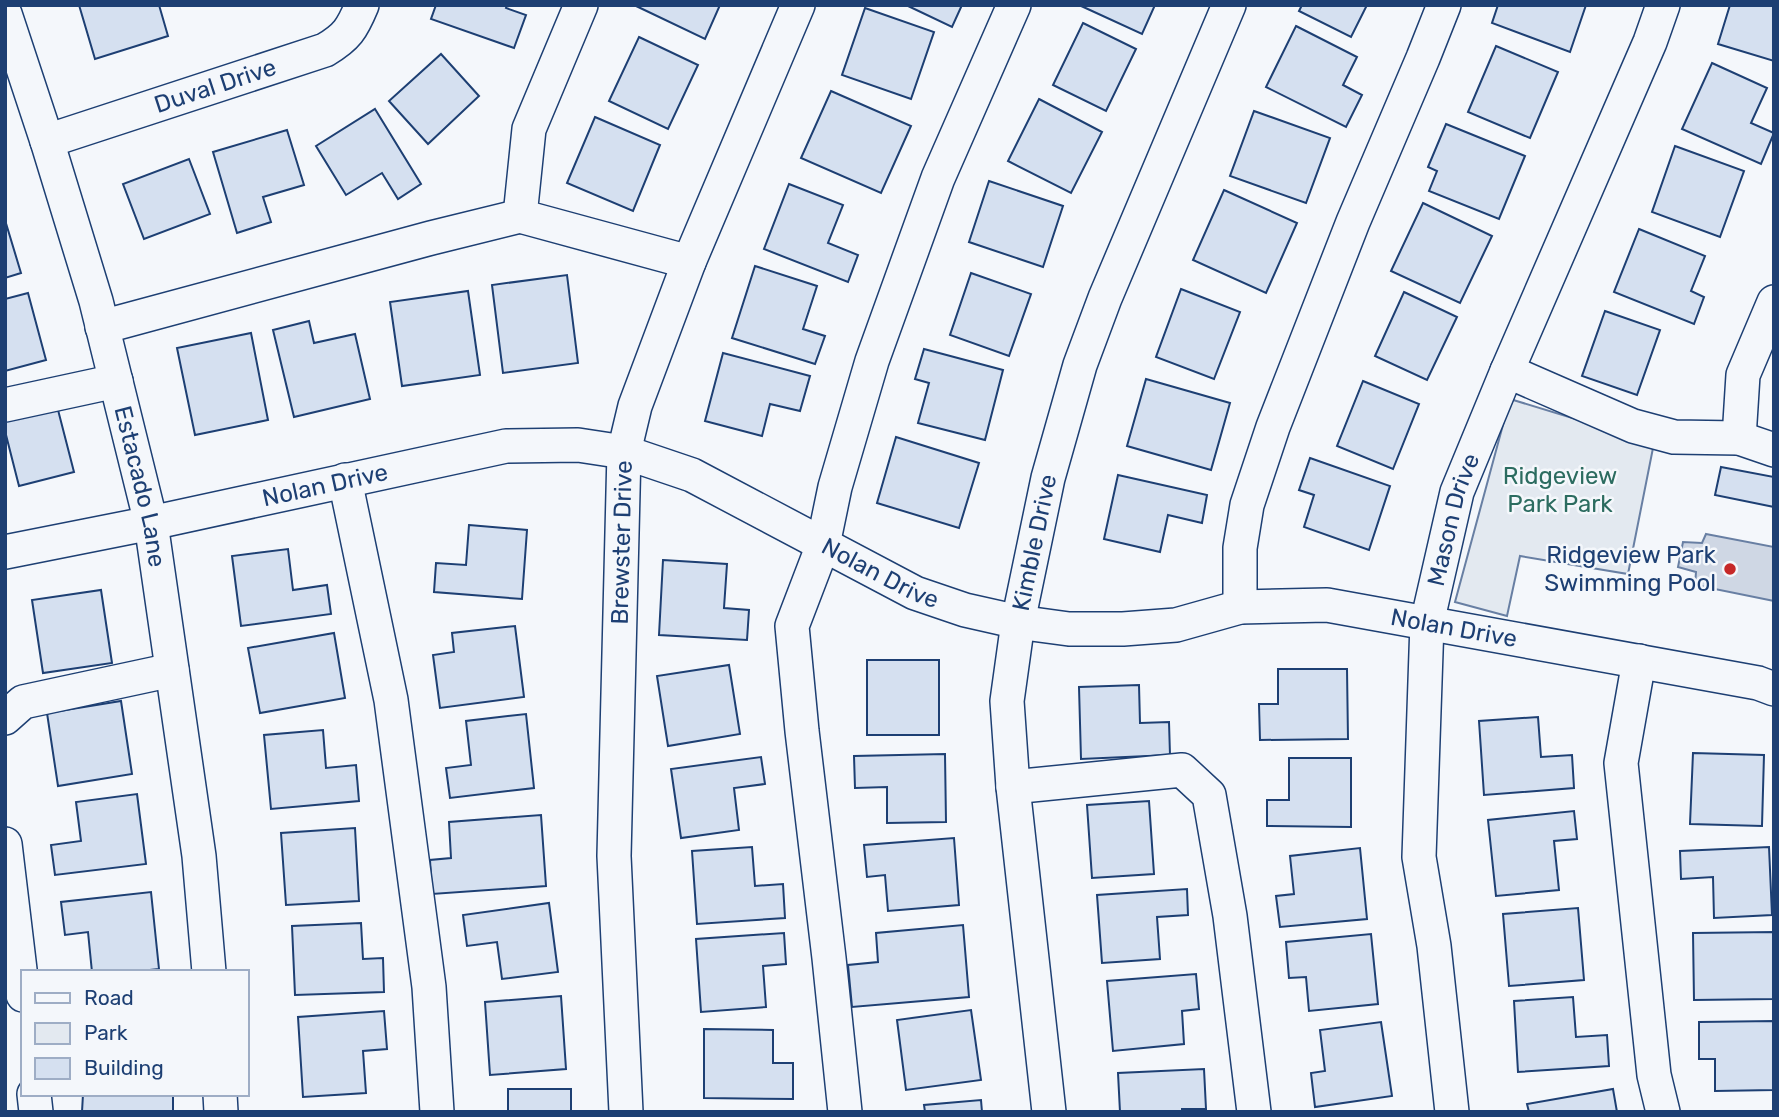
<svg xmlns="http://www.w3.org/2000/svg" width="1779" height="1117" font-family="Rubik,sans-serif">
  <rect width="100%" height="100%" fill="#f4f7fb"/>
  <path fill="#e3e9f0" stroke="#687fa3" stroke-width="2" d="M1510 399 1654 443 1628 574 1520 556 1507 616 1455 602Z"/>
  <path fill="#cfd7e4" stroke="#687fa3" stroke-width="2" d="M1706 534 1774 547V601L1695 585 1696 572 1678 567 1683 542 1702 543Z"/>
  <g fill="#d5e0f0" stroke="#1d3f73" stroke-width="2">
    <path d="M79 5H159L168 36 95 59Z"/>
    <path d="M436 5H507L506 8 526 15 514 48 431 19Z"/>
    <path d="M634 5H720L705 39Z"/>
    <path d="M906 5H962L952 27Z"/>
    <path d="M1079 5H1155L1142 34Z"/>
    <path d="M1302 5H1367L1351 37 1299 11Z"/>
    <path d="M1498 5H1586L1570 52 1492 23Z"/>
    <path d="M1730 5H1774V61L1718 44Z"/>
    <path d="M865 8 934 32 911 99 842 75Z"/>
    <path d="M1083 23 1136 49 1106 111 1053 85Z"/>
    <path d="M1296 26 1357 57 1343 85 1362 95 1346 127 1266 87Z"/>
    <path d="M639 37 698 65 668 129 609 101Z"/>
    <path d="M1496 46 1558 72 1530 138 1468 112Z"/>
    <path d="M441 54 479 96 428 144 389 101Z"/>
    <path d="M1712 63 1767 88 1751 123 1774 133 1761 164 1682 129Z"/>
    <path d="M831 91 911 126 881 193 801 158Z"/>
    <path d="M1039 99 1102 132 1071 193 1008 161Z"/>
    <path d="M375 109 421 184 398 199 382 173 346 195 316 146Z"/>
    <path d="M1254 111 1330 138 1306 203 1230 176Z"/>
    <path d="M595 117 660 145 633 211 567 183Z"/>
    <path d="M1446 124 1525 156 1499 219 1429 191 1437 171 1428 167Z"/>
    <path d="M287 130 304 185 263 197 271 222 237 233 213 152Z"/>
    <path d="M1675 146 1744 171 1720 237 1652 212Z"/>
    <path d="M189 159 210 214 144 239 123 184Z"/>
    <path d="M989 181 1063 206 1043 267 969 242Z"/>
    <path d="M789 184 843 205 828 243 858 255 848 282 764 249Z"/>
    <path d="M1224 190 1297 223 1266 293 1193 260Z"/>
    <path d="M1423 203 1492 236 1460 303 1391 271Z"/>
    <path d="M5 220 21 273 5 278Z"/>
    <path d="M1639 229 1705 256 1691 291 1704 297 1694 324 1614 292Z"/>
    <path d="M755 266 817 286 803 329 825 336 815 364 732 338Z"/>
    <path d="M971 273 1031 294 1009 356 950 335Z"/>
    <path d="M567 275 578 363 503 373 492 285Z"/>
    <path d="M1181 289 1240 312 1214 379 1156 357Z"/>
    <path d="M468 291 480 375 402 386 390 302Z"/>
    <path d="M1404 292 1457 317 1427 380 1375 356Z"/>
    <path d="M28 293 46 360 5 371V299Z"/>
    <path d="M1605 311 1660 330 1637 395 1582 376Z"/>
    <path d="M309 321 314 343 355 334 370 399 294 417 273 330Z"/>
    <path d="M251 333 268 420 195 435 177 348Z"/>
    <path d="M924 349 1003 370 985 440 918 423 929 383 915 379Z"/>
    <path d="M723 353 810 376 800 411 770 404 762 436 705 421Z"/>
    <path d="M1146 379 1230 403 1211 470 1127 446Z"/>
    <path d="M1363 381 1419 404 1393 469 1337 446Z"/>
    <path d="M57 406 74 472 19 486 5 431V419Z"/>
    <path d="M896 437 979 463 959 528 877 503Z"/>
    <path d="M1310 458 1390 486 1369 550 1304 527 1314 495 1299 490Z"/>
    <path d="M1721 467 1774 477V507L1715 495Z"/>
    <path d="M1118 475 1207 495 1202 523 1168 515 1160 552 1104 539Z"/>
    <path d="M469 525 527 530 522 599 434 592 436 563 466 565Z"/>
    <path d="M288 549 293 590 327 585 331 614 241 626 232 556Z"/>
    <path d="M663 560 727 564 724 608 749 610 747 640 659 635Z"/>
    <path d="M101 590 112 663 43 673 32 600Z"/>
    <path d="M515 626 524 697 440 708 433 655 454 652 452 633Z"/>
    <path d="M334 633 345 698 260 713 248 648Z"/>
    <rect x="867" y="660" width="72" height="75"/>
    <path d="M729 665 740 734 668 746 657 676Z"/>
    <path d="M1278 669H1347L1348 739 1260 740 1259 704H1278Z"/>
    <path d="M1139 685 1140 723 1169 722 1170 755 1081 759 1079 687Z"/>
    <path d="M121 701 132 774 58 786 47 713Z"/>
    <path d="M526 714 534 788 450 798 446 768 471 765 466 721Z"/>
    <path d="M1538 717 1541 757 1572 755 1574 788 1484 795 1479 721Z"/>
    <path d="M323 730 326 768 356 765 359 801 271 809 264 735Z"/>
    <path d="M1693 753 1764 755 1762 826 1690 824Z"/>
    <path d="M945 754 946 822 887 823V787L855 788 854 756Z"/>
    <path d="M761 757 765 784 734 788 739 830 681 838 671 769Z"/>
    <path d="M1289 758H1351V827L1267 826V800H1289Z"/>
    <path d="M137 794 146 864 55 875 51 845 81 841 76 802Z"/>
    <path d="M1149 801 1154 874 1092 878 1087 805Z"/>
    <path d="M1574 811 1577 839 1554 841 1559 890 1496 896 1488 820Z"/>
    <path d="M541 815 546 886 432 894 430 860 451 858 449 822Z"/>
    <path d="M355 828 359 901 286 905 281 833Z"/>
    <path d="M954 838 959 905 888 911 885 875 867 877 864 845Z"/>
    <path d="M752 847 755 886 783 884 785 918 697 924 692 851Z"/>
    <path d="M1769 847 1772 915 1714 918 1713 877 1681 879 1680 851Z"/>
    <path d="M1360 848 1367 919 1280 927 1276 896 1294 894 1290 856Z"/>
    <path d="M1187 889 1188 915 1157 917 1160 959 1102 963 1097 895Z"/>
    <path d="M151 892 159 969 131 972H92L88 932 65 935 61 902Z"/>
    <path d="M549 903 558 972 502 979 497 942 467 946 463 915Z"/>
    <path d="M1578 908 1584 980 1509 986 1503 914Z"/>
    <path d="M361 923 363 959 383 958 384 992 295 995 292 926Z"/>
    <path d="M963 925 969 997 852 1007 848 965 878 962 876 933Z"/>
    <path d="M1774 932V999L1694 1000 1693 933Z"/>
    <path d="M784 933 786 964 763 966 766 1007 701 1012 696 939Z"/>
    <path d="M1371 934 1378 1004 1309 1011 1306 977 1289 978 1286 942Z"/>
    <path d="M1196 974 1199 1009 1182 1011 1184 1044 1113 1051 1107 981Z"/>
    <path d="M561 996 566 1069 490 1075 485 1002Z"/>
    <path d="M1573 997 1576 1037 1607 1035 1609 1066 1518 1072 1514 1001Z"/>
    <path d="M971 1010 981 1080 906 1090 897 1020Z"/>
    <path d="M384 1011 387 1049 363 1051 366 1093 303 1097 298 1017Z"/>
    <path d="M1774 1021V1090L1715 1091V1059H1699V1022Z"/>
    <path d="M1381 1022 1392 1096 1315 1107 1311 1073 1325 1071 1320 1030Z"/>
    <path d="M704 1029 773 1030V1063H793V1099L704 1098Z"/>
    <path d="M1204 1069 1206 1109H1182V1112H1120L1118 1073Z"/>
    <rect x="508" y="1089" width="63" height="23"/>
    <path d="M1613 1089 1617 1112H1529L1527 1104Z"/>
    <path d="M83 1094H173V1112H82Z"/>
    <path d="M981 1100 982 1112H925L924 1105Z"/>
  </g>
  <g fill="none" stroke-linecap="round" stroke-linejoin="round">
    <g stroke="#1d3f73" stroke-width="36">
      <g id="minor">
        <path d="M581 5 529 129 520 216 689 262"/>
        <path id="s1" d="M5 14 47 141 96 301 151 523 199 856 209 972"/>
        <path id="s2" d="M47 141 325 50C347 37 352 29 362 5"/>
        <path d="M102 327 431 238 520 216"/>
        <path d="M1507 371 1633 426 1674 437 1739 438 1774 450"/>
        <path d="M5 405 116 381"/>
        <path d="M1739 438 1743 375 1774 302"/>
        <path d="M345 480 391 700 429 987 437 1112"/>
        <path id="s3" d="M5 552 151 523 506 446 578 445 624 452 692 475 915 593 965 610 1018 622 1069 629H1123L1176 625 1240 607 1327 605 1758 683 1774 689"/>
        <path d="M1240 607V548L1247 505 1273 427 1353 222 1423 58 1444 5"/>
        <path d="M1639 661 1621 763 1654 1075 1663 1112"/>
        <path d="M5 718 23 702 172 670"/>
        <path d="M1013 787 1182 770 1209 795 1230 916 1254 1112"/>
        <path d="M5 844 23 995"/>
        <path d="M34 1094 36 1112"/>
        <path d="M220 1094 221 1112"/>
        <path id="s4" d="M626 1112 614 856 624 452 635 406 689 262 798 5"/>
        <path d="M845 1112 829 958 802 731 792 626 823 545 835 487 872 361 938 178 1014 5"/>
        <path id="s5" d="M1049 1112 1013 787 1007 701 1018 622 1048 478 1080 365 1105 298 1229 5"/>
        <path id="s6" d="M1452 1112 1434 946 1419 857 1427 623 1457 492 1507 371 1650 42 1663 5"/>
      </g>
    </g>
    <use href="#minor" stroke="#f4f7fb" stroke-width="33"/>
  </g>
  <circle fill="#c62828" stroke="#f4f7fb" stroke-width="2.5" cx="1730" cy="569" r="7"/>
  <g text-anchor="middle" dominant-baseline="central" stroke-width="5" stroke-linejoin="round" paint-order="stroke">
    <g font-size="24" fill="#1d3f73" stroke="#f4f7fb">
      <text stroke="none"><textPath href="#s2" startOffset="177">Duval Drive</textPath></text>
      <text stroke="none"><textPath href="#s3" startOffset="327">Nolan Drive</textPath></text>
      <text stroke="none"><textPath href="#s1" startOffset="492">Estacado Lane</textPath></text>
      <text stroke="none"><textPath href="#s6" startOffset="598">Mason Drive</textPath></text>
      <text stroke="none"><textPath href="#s4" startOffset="570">Brewster Drive</textPath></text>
      <text stroke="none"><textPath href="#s5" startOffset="574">Kimble Drive</textPath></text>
      <text stroke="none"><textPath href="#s3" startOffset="915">Nolan Drive</textPath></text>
      <text stroke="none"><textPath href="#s3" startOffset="1503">Nolan Drive</textPath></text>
    </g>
    <g font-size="24" fill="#2c6c60" stroke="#f4f7fb">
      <text x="1560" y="476">Ridgeview<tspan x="1560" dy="28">Park Park</tspan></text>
    </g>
    <g font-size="24" fill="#1d3f73" stroke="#f4f7fb" text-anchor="end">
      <text x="1716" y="555">Ridgeview Park<tspan x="1716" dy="28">Swimming Pool</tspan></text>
    </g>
  </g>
  <rect width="1779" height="1117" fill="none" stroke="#1d3f73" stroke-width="14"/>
  <rect x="21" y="970" width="228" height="126" fill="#f4f7fb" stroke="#9eadc5" stroke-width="2"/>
  <rect x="35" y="993" width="35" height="10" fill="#f4f7fb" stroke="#9eadc5" stroke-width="2"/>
  <text x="84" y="1005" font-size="21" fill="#1d3f73">Road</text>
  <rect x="35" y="1023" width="35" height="21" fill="#e3e9f0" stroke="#9eadc5" stroke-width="2"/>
  <text x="84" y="1040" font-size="21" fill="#1d3f73">Park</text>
  <rect x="35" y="1058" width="35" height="21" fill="#d5e0f0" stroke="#9eadc5" stroke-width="2"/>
  <text x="84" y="1075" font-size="21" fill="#1d3f73">Building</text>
</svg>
